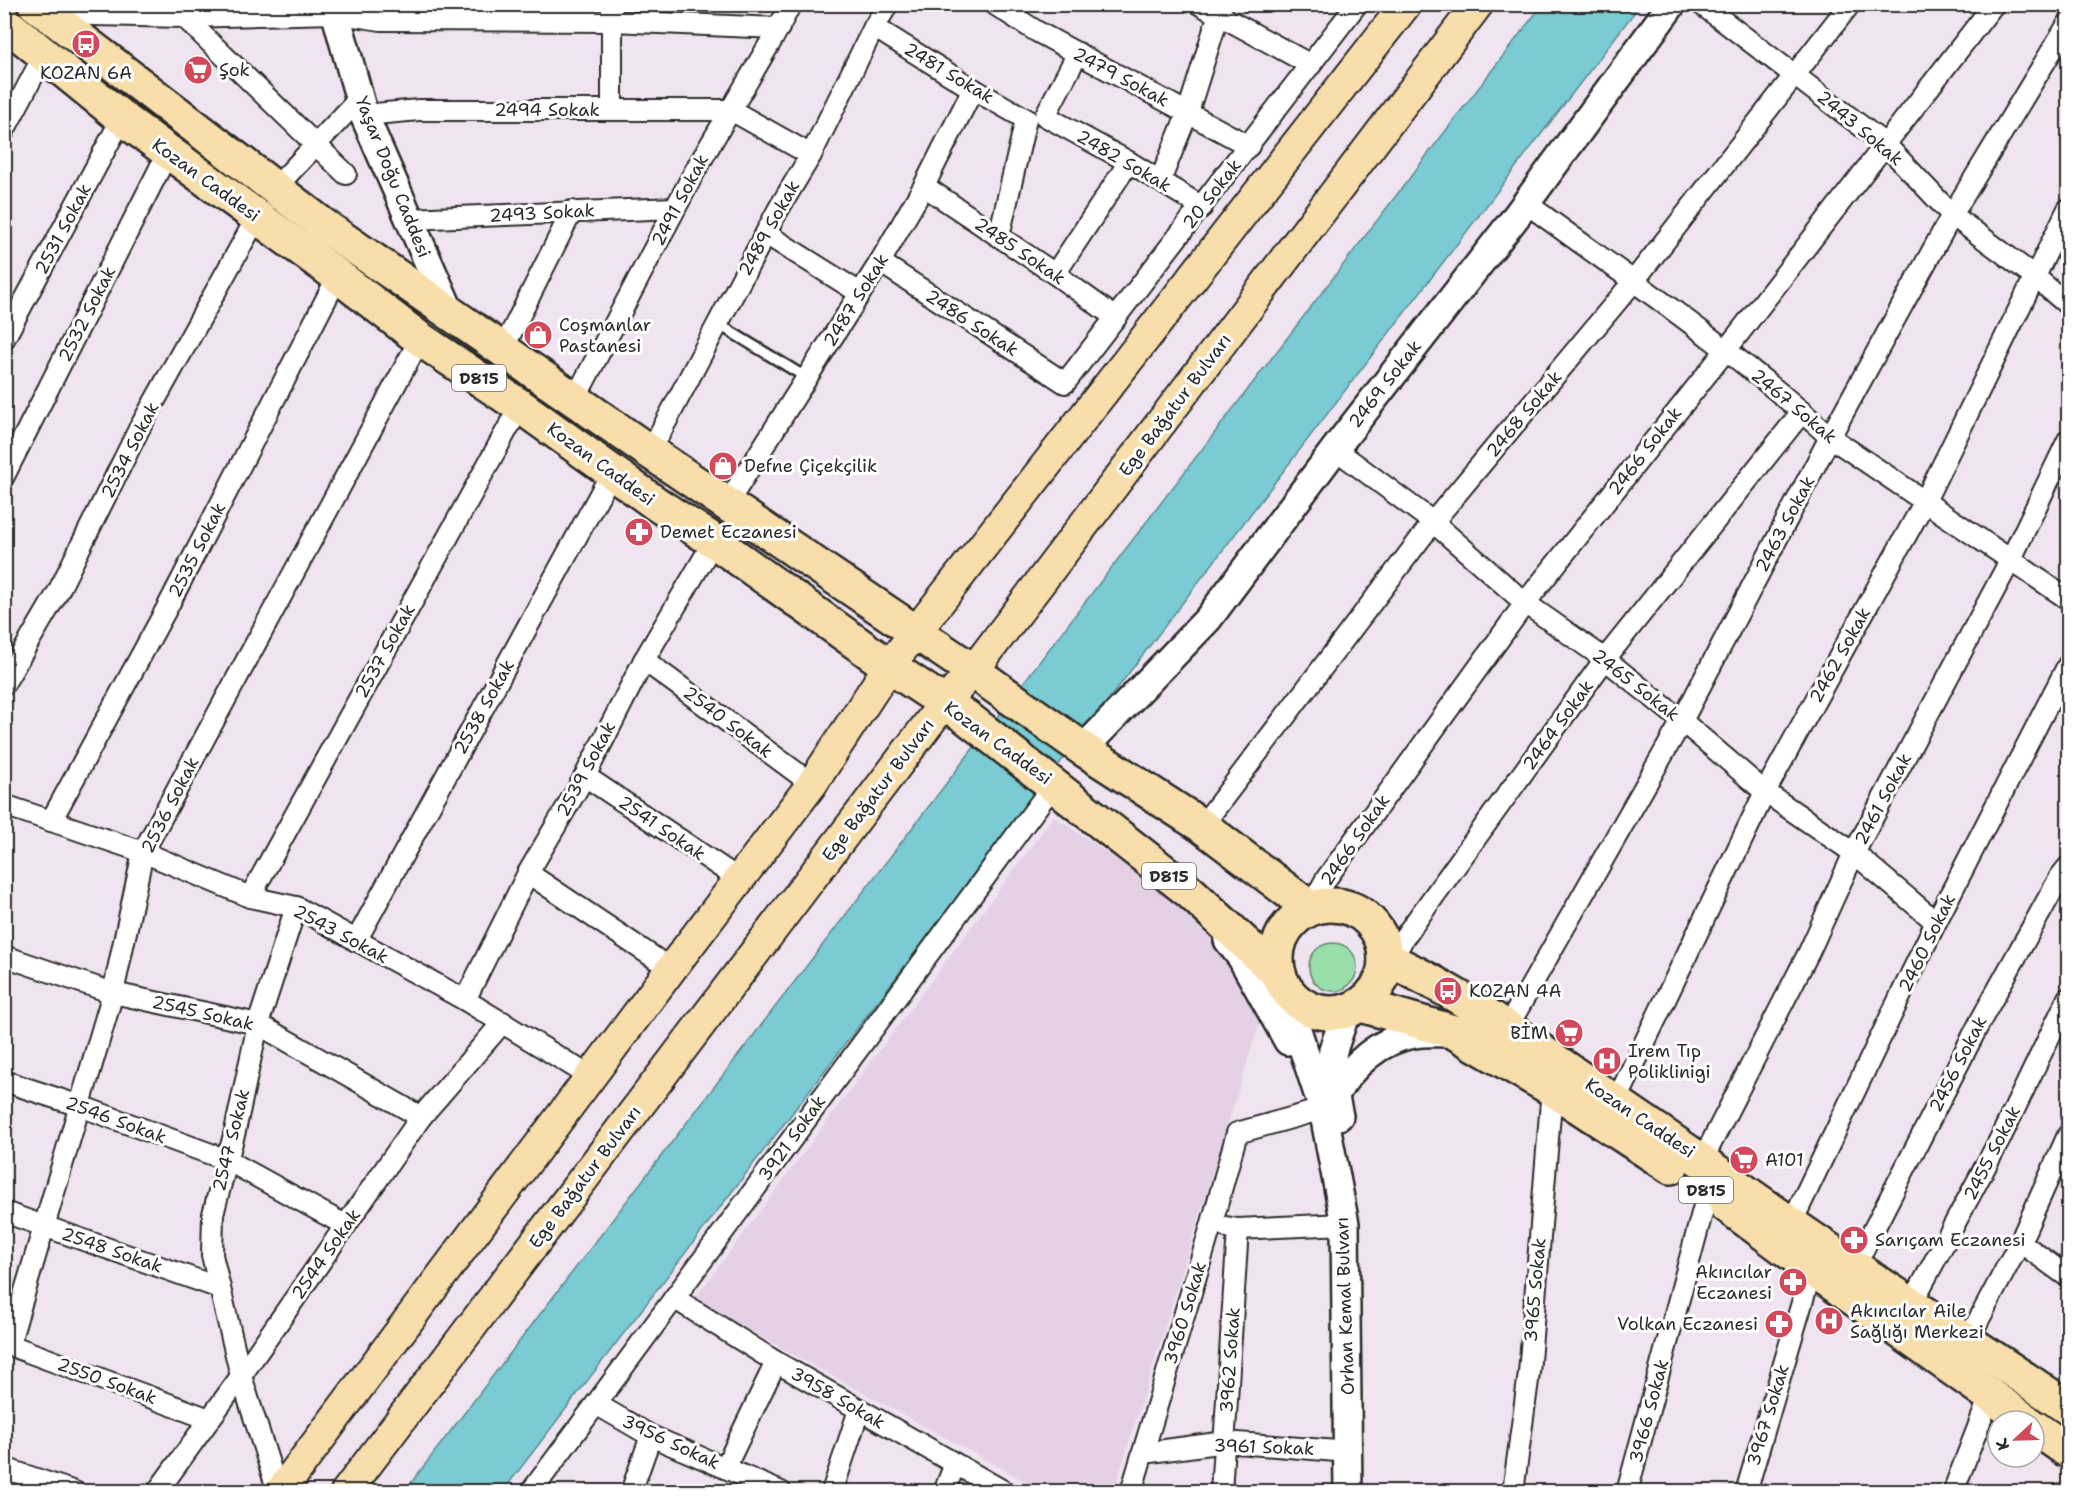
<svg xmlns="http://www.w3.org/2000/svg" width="2073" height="1496" font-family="'Shantell Sans',sans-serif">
  <rect width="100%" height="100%" fill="#efe4f0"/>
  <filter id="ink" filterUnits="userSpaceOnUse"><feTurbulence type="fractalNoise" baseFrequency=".0167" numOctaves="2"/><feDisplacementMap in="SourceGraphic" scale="12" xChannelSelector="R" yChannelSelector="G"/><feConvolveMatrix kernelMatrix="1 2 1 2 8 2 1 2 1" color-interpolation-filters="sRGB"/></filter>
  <g filter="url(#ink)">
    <path fill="#e4d1e5" d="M1054 816 1215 928 1264 1008 1114 1491H1043L694 1300Z"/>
    <circle fill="#9adfab" stroke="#62856b" stroke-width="1.5" cx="1333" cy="967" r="24"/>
    <path fill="#7acbd3" stroke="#5a8b90" stroke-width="1.5" d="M1542 5H1640L503 1491 404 1492Z"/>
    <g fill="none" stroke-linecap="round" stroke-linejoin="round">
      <g stroke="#2b2b2b" stroke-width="14">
        <path id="lane" d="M718 324 807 378"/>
      </g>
      <g stroke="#2b2b2b" stroke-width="24">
        <g id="street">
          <path d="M994 4 1036 31 1249 146"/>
          <path d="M1199 4 1311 65"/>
          <path d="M1701 4 1886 145 1952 215 2034 276 2068 305"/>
          <path d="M184 11V17L346 174"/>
          <path d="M50 14 184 17 335 13 381 20 612 21 779 28"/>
          <path d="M874 27 973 89 1026 119 999 236"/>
          <path d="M1078 53 1045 116 1129 162 1202 207"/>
          <path d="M612 110V4"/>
          <path d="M364 115 419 110H731L811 155"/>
          <path d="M4 131 45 53"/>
          <path d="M1160 181 1188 112 1222 4"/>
          <path d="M924 186 1055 274 1116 318"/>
          <path d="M275 188 359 99"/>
          <path d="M1526 203C1629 279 1736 351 1830 437L2068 599"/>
          <path d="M408 219 675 208"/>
          <path d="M766 234 860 293"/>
          <path d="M880 262 1065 383 1357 4"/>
          <path d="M1055 274 1129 162"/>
          <path d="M4 339 122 118"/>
          <path d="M503 349 572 211"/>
          <path d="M575 399 696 169 773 38 791 4"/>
          <path d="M1335 449 1433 522 1525 603 1605 659 1682 721 1765 792 1854 853 1936 922"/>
          <path d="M650 452 778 210 811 155 874 27 888 4"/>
          <path d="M4 476 168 152"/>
          <path d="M727 504 880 262 924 186 973 89"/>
          <path d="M644 660 812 784"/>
          <path d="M4 684 58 592 139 429 257 217"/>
          <path d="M585 776 740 880"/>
          <path d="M4 805 143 852 250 897 296 907 465 1000 591 1077"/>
          <path d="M51 821 168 606 338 276"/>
          <path d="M1202 826 1433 522 1633 282 1850 4"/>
          <path d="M528 873 671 969"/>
          <path d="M250 897 520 406"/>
          <path d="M1310 908 1326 879 1525 603 1726 350 1994 4"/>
          <path d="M356 941 612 472"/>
          <path d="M4 956 113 993 258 1024 421 1117"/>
          <path d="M1391 961 1403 939 1605 659 1802 412"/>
          <path d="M465 1000 528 873 585 776 644 660 714 541"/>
          <path d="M1507 1028 1682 721 1830 437 1952 215 2068 24"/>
          <path d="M4 1081 80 1106 227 1160 345 1225"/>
          <path d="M1616 1102 1765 792 1925 501 2068 209"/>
          <path d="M1702 1161 1809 952 1854 853 2011 559 2068 440"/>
          <path d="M4 1212 220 1288"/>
          <path d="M1791 1224 1936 922 2068 665"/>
          <path d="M1226 1227 1238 1229 1345 1224"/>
          <path d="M2020 1242 2068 1277"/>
          <path d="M1855 1266 1982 1018 2060 877 2068 867"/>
          <path d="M674 1298 776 1362 1005 1492"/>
          <path d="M1911 1305 1999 1141 2068 998"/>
          <path d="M1968 1340 2020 1242 2068 1135"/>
          <path d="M4 1343 209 1419"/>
          <path d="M9 1345 113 993 143 852 420 339"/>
          <path d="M596 1404 651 1436 781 1492"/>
          <path d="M1143 1453 1225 1442 1349 1452"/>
          <path d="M4 1468 75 1492"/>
          <path d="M725 1468 776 1362"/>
          <path d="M157 1492 241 1376 421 1117 503 1022"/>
          <path d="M278 1492 241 1376 212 1255 213 1214 235 1131 258 1024 296 907"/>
          <path d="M531 1492 1054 784"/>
          <path d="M631 1492 651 1436"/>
          <path d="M832 1492 859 1410"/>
          <path d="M944 1492 955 1464"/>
          <path d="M1131 1492 1212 1223 1237 1133 1323 1109"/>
          <path d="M1221 1492 1238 1229"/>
          <path d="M1513 1492 1529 1373 1552 1089"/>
          <path d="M1627 1492 1708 1191"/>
          <path d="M1746 1492 1812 1269"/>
          <path d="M1953 1492 1990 1396"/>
        </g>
      </g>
      <g stroke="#2b2b2b" stroke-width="32">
        <g id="secondary">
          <path d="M333 4 364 115 450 312"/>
          <path d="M1083 749 1208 619 1341 441 1515 218 1672 4"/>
          <path d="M1228 940 1241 957 1288 1041"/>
          <path d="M1279 975 1323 1109 1345 1224 1348 1492"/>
          <path d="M1335 1095C1351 1065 1381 1039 1415 1034 1425 1032 1435 1033 1444 1033"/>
          <path d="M1339 1116 1330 1074 1333 1050 1344 1018 1361 1005"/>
        </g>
      </g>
      <g stroke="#2b2b2b" stroke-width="34">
        <g id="primary">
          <path d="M280 1492 671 969 812 784 889 666 915 633 1406 4"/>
          <path d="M346 1492 944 703 973 671 1478 4"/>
        </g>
      </g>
      <g stroke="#2b2b2b" stroke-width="38">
        <g id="highway">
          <path d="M35 4 323 225 650 452 973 671 1083 749 1202 826 1310 908"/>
          <path d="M4 22 122 118 338 276 420 339 520 406 658 505 714 541 889 666 966 717 1190 892 1279 975"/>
          <circle cx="1331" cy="959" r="54"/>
          <path d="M1385 958C1451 988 1511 1030 1570 1071 1635 1115 1700 1159 1764 1205 1863 1276 1968 1339 2068 1408"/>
          <path d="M1361 1005 1454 1032 1552 1089 1671 1167"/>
          <path d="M1726 1205 1812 1269 2026 1421"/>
          <path d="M2034 1427 2068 1451"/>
        </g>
      </g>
      <use href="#lane" stroke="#fff" stroke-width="9"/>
      <use href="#street" stroke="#fff" stroke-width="20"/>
      <use href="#secondary" stroke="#fff" stroke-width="27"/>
      <use href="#primary" stroke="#f8deab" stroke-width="30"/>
      <use href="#highway" stroke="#f8deab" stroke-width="33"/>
    </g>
  </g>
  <defs>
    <g id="bus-disc" transform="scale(1.5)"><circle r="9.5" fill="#d1495b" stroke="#fff"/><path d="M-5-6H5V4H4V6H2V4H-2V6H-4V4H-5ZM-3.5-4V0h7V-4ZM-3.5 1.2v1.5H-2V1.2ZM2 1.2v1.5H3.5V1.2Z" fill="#fff"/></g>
    <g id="supermarket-disc" transform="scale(1.5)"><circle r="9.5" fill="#d1495b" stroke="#fff"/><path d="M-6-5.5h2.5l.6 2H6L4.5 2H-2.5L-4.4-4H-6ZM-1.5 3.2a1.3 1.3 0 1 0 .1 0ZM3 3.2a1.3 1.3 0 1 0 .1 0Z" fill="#fff"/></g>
    <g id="shop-disc" transform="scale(1.5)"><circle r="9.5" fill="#d1495b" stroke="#fff"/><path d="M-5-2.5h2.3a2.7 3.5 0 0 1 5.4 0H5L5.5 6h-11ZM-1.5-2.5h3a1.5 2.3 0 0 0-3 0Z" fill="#fff"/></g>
    <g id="pharmacy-disc" transform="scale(1.5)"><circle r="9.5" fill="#d1495b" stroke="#fff"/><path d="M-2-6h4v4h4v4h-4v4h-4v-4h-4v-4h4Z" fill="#fff"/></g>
    <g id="hospital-disc" transform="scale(1.5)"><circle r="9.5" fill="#d1495b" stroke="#fff"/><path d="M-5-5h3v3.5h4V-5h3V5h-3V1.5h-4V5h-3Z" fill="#fff"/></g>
  </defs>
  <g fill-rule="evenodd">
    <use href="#bus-disc" x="86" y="44"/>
    <use href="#supermarket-disc" x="198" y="70"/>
    <use href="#shop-disc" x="538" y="335"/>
    <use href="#shop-disc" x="723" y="466"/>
    <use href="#pharmacy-disc" x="639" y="532"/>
    <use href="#bus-disc" x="1448" y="991"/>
    <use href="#supermarket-disc" x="1569" y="1033"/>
    <use href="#hospital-disc" x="1607" y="1061"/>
    <use href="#supermarket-disc" x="1744" y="1160"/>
    <use href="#pharmacy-disc" x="1854" y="1240"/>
    <use href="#pharmacy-disc" x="1793" y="1282"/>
    <use href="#hospital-disc" x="1829" y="1321"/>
    <use href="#pharmacy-disc" x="1779" y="1324"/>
  </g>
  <g text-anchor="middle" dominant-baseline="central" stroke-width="6" stroke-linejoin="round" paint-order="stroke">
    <g fill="#fff" stroke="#6b6b6b" stroke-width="1.5">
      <rect x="452" y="365" width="54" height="26" rx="4.5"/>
      <rect x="1142" y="863" width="54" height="26" rx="4.5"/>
      <rect x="1679" y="1177" width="54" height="26" rx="4.5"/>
    </g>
    <g font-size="16" font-weight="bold" fill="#2b2b2b">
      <text x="479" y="378">D815</text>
      <text x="1169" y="876">D815</text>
      <text x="1706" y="1190">D815</text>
    </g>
    <g font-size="18" fill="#2b2b2b" stroke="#fff" text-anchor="start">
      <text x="219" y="70">Şok</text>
      <text x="86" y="73" text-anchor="middle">KOZAN 6A</text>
      <text x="559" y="325">Coşmanlar<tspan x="559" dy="21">Pastanesi</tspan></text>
      <text x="744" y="466">Defne Çiçekçilik</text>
      <text x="660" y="532">Demet Eczanesi</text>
      <text x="1469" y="991">KOZAN 4A</text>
      <text x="1548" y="1033" text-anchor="end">BİM</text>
      <text x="1628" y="1051">Irem Tıp<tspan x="1628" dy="21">Poliklinigi</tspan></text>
      <text x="1765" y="1160">A101</text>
      <text x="1875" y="1240">Sarıçam Eczanesi</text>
      <text x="1772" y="1272" text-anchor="end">Akıncılar<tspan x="1772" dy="21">Eczanesi</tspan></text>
      <text x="1850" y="1311">Akıncılar Aile<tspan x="1850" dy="21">Sağlığı Merkezi</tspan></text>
      <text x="1758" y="1324" text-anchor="end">Volkan Eczanesi</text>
    </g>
    <g font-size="18" fill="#2b2b2b" stroke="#fff">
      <text transform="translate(949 73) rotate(31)">2481 Sokak</text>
      <text transform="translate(1121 77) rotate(28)">2479 Sokak</text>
      <text x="547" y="110">2494 Sokak</text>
      <text transform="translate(1860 128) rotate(40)">2443 Sokak</text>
      <text transform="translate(1124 161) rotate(30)">2482 Sokak</text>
      <text transform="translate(393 177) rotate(68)">Yaşar Doğu Caddesi</text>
      <text transform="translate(206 180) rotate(36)">Kozan Caddesi</text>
      <text transform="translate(1212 194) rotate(-52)">20 Sokak</text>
      <text transform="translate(680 200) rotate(-62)">2491 Sokak</text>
      <text transform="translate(542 213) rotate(-3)">2493 Sokak</text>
      <text transform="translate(769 228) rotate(-61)">2489 Sokak</text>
      <text transform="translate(63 229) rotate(-62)">2531 Sokak</text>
      <text transform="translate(1020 251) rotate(34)">2485 Sokak</text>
      <text transform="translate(856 300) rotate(-58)">2487 Sokak</text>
      <text transform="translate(87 314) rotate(-63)">2532 Sokak</text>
      <text transform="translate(972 323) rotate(33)">2486 Sokak</text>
      <text transform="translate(1385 384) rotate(-52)">2469 Sokak</text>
      <text transform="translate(1175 405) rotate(-53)">Ege Bağatur Bulvarı</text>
      <text transform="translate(1794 406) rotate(40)">2467 Sokak</text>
      <text transform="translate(1524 414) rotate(-50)">2468 Sokak</text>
      <text transform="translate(130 450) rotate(-63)">2534 Sokak</text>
      <text transform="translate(1645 451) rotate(-52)">2466 Sokak</text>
      <text transform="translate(601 464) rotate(36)">Kozan Caddesi</text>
      <text transform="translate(1785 524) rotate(-62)">2463 Sokak</text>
      <text transform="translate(197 550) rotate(-63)">2535 Sokak</text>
      <text transform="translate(385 651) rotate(-61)">2537 Sokak</text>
      <text transform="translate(1840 655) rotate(-61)">2462 Sokak</text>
      <text transform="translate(1636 685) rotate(38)">2465 Sokak</text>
      <text transform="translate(484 707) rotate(-61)">2538 Sokak</text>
      <text transform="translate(728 722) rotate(37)">2540 Sokak</text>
      <text transform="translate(1558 725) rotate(-54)">2464 Sokak</text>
      <text transform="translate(998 743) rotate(36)">Kozan Caddesi</text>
      <text transform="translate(586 769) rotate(-62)">2539 Sokak</text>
      <text transform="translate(878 790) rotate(-53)">Ege Bağatur Bulvarı</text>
      <text transform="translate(1883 799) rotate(-62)">2461 Sokak</text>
      <text transform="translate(170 805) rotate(-63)">2536 Sokak</text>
      <text transform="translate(662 828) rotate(34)">2541 Sokak</text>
      <text transform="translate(1355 840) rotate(-55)">2466 Sokak</text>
      <text transform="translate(341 934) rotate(28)">2543 Sokak</text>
      <text transform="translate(1927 943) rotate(-64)">2460 Sokak</text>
      <text transform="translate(203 1013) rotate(13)">2545 Sokak</text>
      <text transform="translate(1958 1064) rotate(-63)">2456 Sokak</text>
      <text transform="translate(1640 1118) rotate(34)">Kozan Caddesi</text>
      <text transform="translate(116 1120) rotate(20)">2546 Sokak</text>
      <text transform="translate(792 1138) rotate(-54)">3921 Sokak</text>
      <text transform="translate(231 1140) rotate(-76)">2547 Sokak</text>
      <text transform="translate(1992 1153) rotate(-63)">2455 Sokak</text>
      <text transform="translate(585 1177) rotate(-53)">Ege Bağatur Bulvarı</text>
      <text transform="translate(112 1250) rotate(19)">2548 Sokak</text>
      <text transform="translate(326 1254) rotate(-55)">2544 Sokak</text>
      <text transform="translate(1535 1290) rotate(-85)">3965 Sokak</text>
      <text transform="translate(1345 1306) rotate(-92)">Orhan Kemal Bulvarı</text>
      <text transform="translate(1185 1313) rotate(-73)">3960 Sokak</text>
      <text transform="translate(1230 1360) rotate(-86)">3962 Sokak</text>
      <text transform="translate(107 1381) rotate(20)">2550 Sokak</text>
      <text transform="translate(838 1398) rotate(30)">3958 Sokak</text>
      <text transform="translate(1649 1411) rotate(-75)">3966 Sokak</text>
      <text transform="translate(1768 1415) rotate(-73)">3967 Sokak</text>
      <text transform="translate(671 1442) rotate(25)">3956 Sokak</text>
      <text transform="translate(1264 1447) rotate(2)">3961 Sokak</text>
    </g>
  </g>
  <rect width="2073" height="1496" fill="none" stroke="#fff" stroke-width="24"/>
  <rect x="12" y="12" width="2049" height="1472" fill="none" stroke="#2b2b2b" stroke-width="2" filter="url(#ink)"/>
  <g transform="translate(2016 1439) rotate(248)"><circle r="28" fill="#ffffff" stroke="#aaaaaa" stroke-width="1.5"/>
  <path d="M0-4.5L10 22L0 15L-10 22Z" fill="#d1495b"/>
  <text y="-9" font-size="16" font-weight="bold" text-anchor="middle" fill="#2b2b2b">K</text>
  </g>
</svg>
